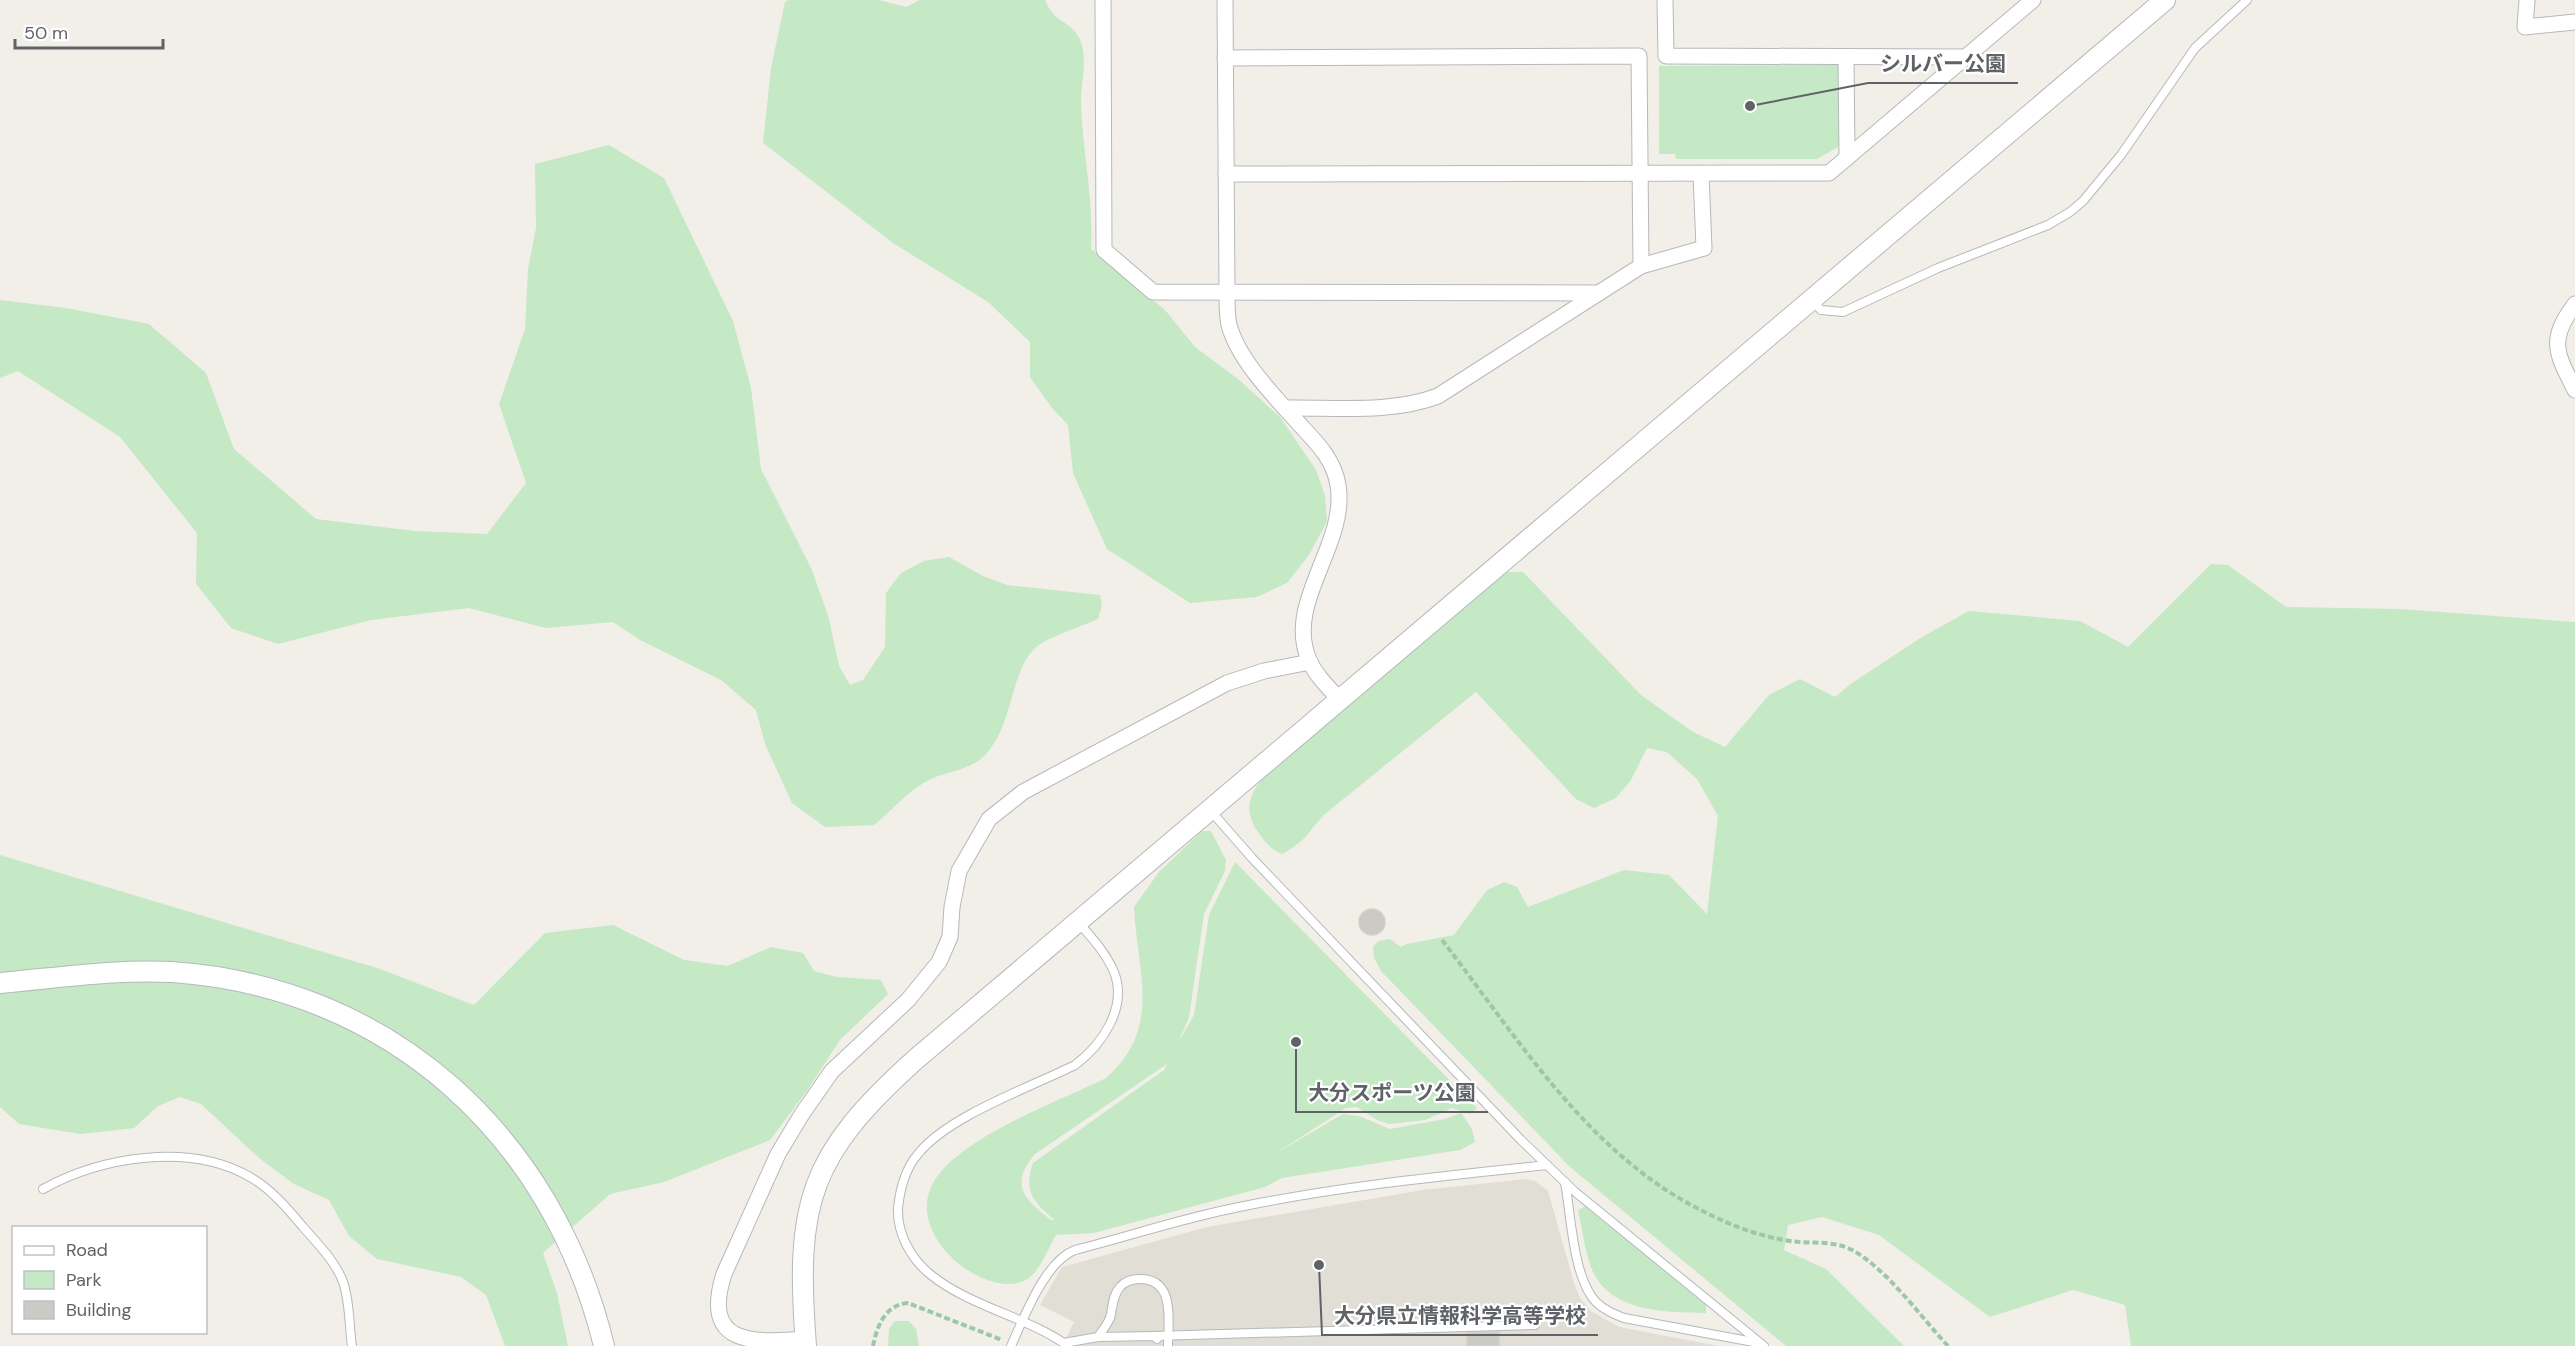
<svg xmlns="http://www.w3.org/2000/svg" width="2575" height="1346" font-family="'DM Sans','Noto Sans JP',sans-serif">
  <rect width="100%" height="100%" fill="#f1efe8"/>
  <path fill="#e1ded6" d="M1527 1179 1535 1181 1548 1191 1574 1283 1580 1298 1591 1311 1619 1327 1719 1346H1062L1074 1322 1040 1305 1062 1267 1207 1227 1423 1190Z"/>
  <g fill="#c5e8c5" fill-rule="evenodd">
    <path d="M789 0H879L906 7 920 0H1045C1056 24 1064 18 1076 33 1090 51 1081 80 1081 101 1082 151 1094 199 1091 249L1165 310 1195 347 1238 379 1280 417 1316 470 1325 496 1327 521 1309 555 1287 583 1257 597 1190 603 1107 549 1073 473 1068 425 1052 408 1030 377V342L988 302 893 243 763 143 771 68 785 2Z"/>
    <path d="M1840 65V146L1817 159H1676L1675 154H1659V66Z"/>
    <path d="M609 145 664 178 733 321 751 388 761 469 812 570 829 619 839 666 850 685 863 680 885 647 886 593 901 573 924 561 949 557 983 576 1007 585 1100 595 1102 605 1098 619C1084 625 1044 639 1035 648 1009 674 1014 725 985 755 971 770 948 771 931 779 908 790 893 810 874 825L825 827 792 803 765 744 756 710 721 680 640 640 613 622 546 628 469 608 371 620 278 644 231 628 196 584 197 533 120 437 18 371 0 378V300L66 308 149 324 206 373 234 449 316 519 415 531 487 534 526 483 499 404 525 329 528 269 536 228 535 164Z"/>
    <path d="M2211 564 2228 565 2286 607 2400 609 2575 622V1346H2131L2125 1305 2073 1290 1990 1317 1879 1235 1822 1217 1788 1225 1784 1250 1826 1269 1904 1346H1786L1570 1167 1381 971 1374 958 1373 947 1378 941 1390 939 1401 947 1407 944 1454 935 1487 890 1504 882 1517 887 1528 907 1624 870 1669 875 1707 914 1718 816 1697 779 1667 752 1647 748 1631 780 1616 798 1594 808 1576 799 1476 692 1326 813C1307 832 1308 840 1282 854 1270 849 1265 842 1258 832 1239 804 1255 786 1274 765L1504 572H1523L1641 695 1693 732 1725 747 1769 695 1800 679 1835 697 1852 683 1922 637 1969 611 2080 621 2128 647Z"/>
    <path d="M1202 831H1211L1226 860 1225 871 1204 914 1189 1017 1178 1043 1194 1015 1209 915 1235 862 1477 1108 1470 1114 1452 1108 1425 1120 1390 1124 1377 1120 1357 1107 1346 1108 1273 1155 1343 1114 1359 1116 1390 1129 1445 1119 1461 1113 1472 1129 1475 1142 1460 1150 1282 1178 1265 1187 1094 1233 1056 1235C1048 1248 1040 1272 1026 1280 984 1302 893 1228 940 1173 974 1132 1057 1102 1106 1078 1163 1028 1137 972 1134 907L1159 872ZM1167 1064 1164 1070 1033 1163C1023 1191 1034 1203 1055 1220H1051C1024 1199 1009 1185 1035 1154Z"/>
    <path d="M0 855 377 968 474 1005 545 933 613 925 684 960 728 966 771 947 803 953 814 971 837 977 881 980 888 994 840 1040 806 1092 770 1140 664 1182 610 1194 543 1253 557 1293 568 1346H505L486 1295 461 1277 377 1259 349 1236 329 1200 294 1184 259 1158 201 1104 180 1097 158 1106 134 1128 80 1134 19 1124 0 1107Z"/>
    <path d="M1585 1206 1706 1305V1313C1667 1312 1615 1313 1594 1274 1585 1256 1583 1230 1578 1211Z"/>
    <path d="M895 1321H909L916 1329 919 1346H888L889 1329Z"/>
  </g>
  <g fill="#cccac5" stroke="#d6d1c6" stroke-width="1.5">
    <circle cx="1372" cy="922" r="13"/>
    <path d="M1499 1332V1346H1467V1333Z"/>
  </g>
  <g fill="none" stroke-linecap="round" stroke-linejoin="round">
    <g stroke="#b5b8bc" stroke-width="10">
      <g id="service">
        <path d="M1813 301 1821 310 1843 312 1938 268 2048 225 2070 212 2083 201 2121 155 2195 48 2247 0"/>
        <path d="M1210 810 1252 858 1521 1140 1574 1191 1764 1346"/>
        <path d="M1565 1182C1571 1215 1573 1278 1596 1302 1604 1310 1614 1314 1624 1318L1759 1343"/>
        <path d="M43 1189C101 1157 189 1142 250 1177 270 1188 288 1209 303 1227 317 1243 336 1262 343 1282 350 1301 349 1326 352 1346"/>
        <path d="M1154 1336 1535 1325"/>
        <path d="M1098 1337C1102 1331 1107 1325 1110 1318 1113 1308 1112 1296 1120 1287 1125 1281 1132 1279 1140 1279 1176 1279 1168 1322 1168 1346"/>
        <path d="M1064 1343 1098 1337 1154 1336 1157 1339"/>
        <path d="M1011 1346C1024 1318 1045 1261 1075 1250 1130 1236 1183 1218 1239 1207 1341 1186 1444 1176 1547 1165"/>
        <path d="M1068 1346C1028 1317 971 1307 931 1275 911 1259 897 1234 898 1208 900 1189 905 1169 918 1154 948 1116 1031 1087 1075 1065 1102 1045 1128 1007 1114 972 1106 953 1092 938 1079 923"/>
      </g>
    </g>
    <g stroke="#b5b8bc" stroke-width="17">
      <g id="minor">
        <path d="M1103 0 1104 250 1153 292 1599 293"/>
        <path d="M1225 0 1227 294C1227 304 1227 316 1229 325 1239 362 1278 400 1303 428 1319 445 1334 461 1338 485 1348 545 1284 602 1309 660 1316 676 1329 688 1340 700"/>
        <path d="M1665 0 1666 56 1966 57"/>
        <path d="M2527 0 2525 27 2575 22"/>
        <path d="M1846 57 1847 158"/>
        <path d="M1225 58 1639 56 1641 266"/>
        <path d="M1226 174 1829 173 2033 0"/>
        <path d="M2575 304C2548 340 2556 353 2575 390"/>
        <path d="M1285 408C1334 407 1391 414 1438 396L1641 266 1704 248 1701 174"/>
        <path d="M806 1339C753 1343 701 1346 724 1274L778 1154 802 1114 832 1071 908 1000 939 962 950 937 952 907 959 871 989 819 1023 792 1227 683 1264 671 1310 662"/>
      </g>
    </g>
    <g stroke="#b5b8bc" stroke-width="22">
      <g id="tertiary">
        <path d="M0 983C57 978 115 969 172 972 390 987 553 1136 604 1346"/>
        <path d="M806 1346C795 1203 808 1156 916 1059L2165 0"/>
      </g>
    </g>
    <g stroke="#9cc7a9" stroke-width="4" stroke-dasharray="6 3" stroke-linecap="butt">
      <path d="M1442 940C1514 1033 1580 1141 1684 1201 1718 1220 1751 1235 1790 1241 1810 1244 1834 1240 1852 1250 1887 1269 1920 1316 1948 1346"/>
      <path d="M873 1346C877 1326 885 1305 908 1303L1002 1340"/>
    </g>
    <use href="#service" stroke="#fff" stroke-width="8"/>
    <use href="#minor" stroke="#fff" stroke-width="15"/>
    <use href="#tertiary" stroke="#fff" stroke-width="20"/>
  </g>
  <path fill="none" stroke="#5f6368" stroke-width="2" d="M1750 106L1868 83H2018M1296 1042L1296 1112H1488M1319 1265L1322 1335H1598"/>
  <g fill="#5f6368" stroke="#fff" stroke-width="2">
    <circle cx="1750" cy="106" r="6"/>
    <circle cx="1296" cy="1042" r="6"/>
    <circle cx="1319" cy="1265" r="6"/>
  </g>
  <g font-size="21" text-anchor="middle" font-weight="bold" fill="#5f6368" stroke="#fff" stroke-width="4.5" stroke-linejoin="round" paint-order="stroke">
    <text x="1943" y="71">シルバー公園</text>
    <text x="1392" y="1100">大分スポーツ公園</text>
    <text x="1460" y="1323">大分県立情報科学高等学校</text>
  </g>
  <rect x="12" y="1226" width="195" height="108" fill="#ffffff" stroke="#bfc1c3" stroke-width="1.5"/>
  <rect x="24" y="1246" width="30" height="9" fill="#ffffff" stroke="#bfc1c3" stroke-width="1.5"/>
  <text x="66" y="1256" font-size="18" fill="#5f6368">Road</text>
  <rect x="24" y="1271" width="30" height="18" fill="#c5e8c5" stroke="#bfc1c3" stroke-width="1.5"/>
  <text x="66" y="1286" font-size="18" fill="#5f6368">Park</text>
  <rect x="24" y="1301" width="30" height="18" fill="#cccac5" stroke="#bfc1c3" stroke-width="1.5"/>
  <text x="66" y="1316" font-size="18" fill="#5f6368">Building</text>
  <path d="M15 39v9h148v-9" fill="none" stroke="#5f6368" stroke-width="3"/>
  <text x="24" y="39" font-size="18" fill="#5f6368" stroke="#ffffff" stroke-width="4.5" paint-order="stroke">50 m</text>
</svg>
